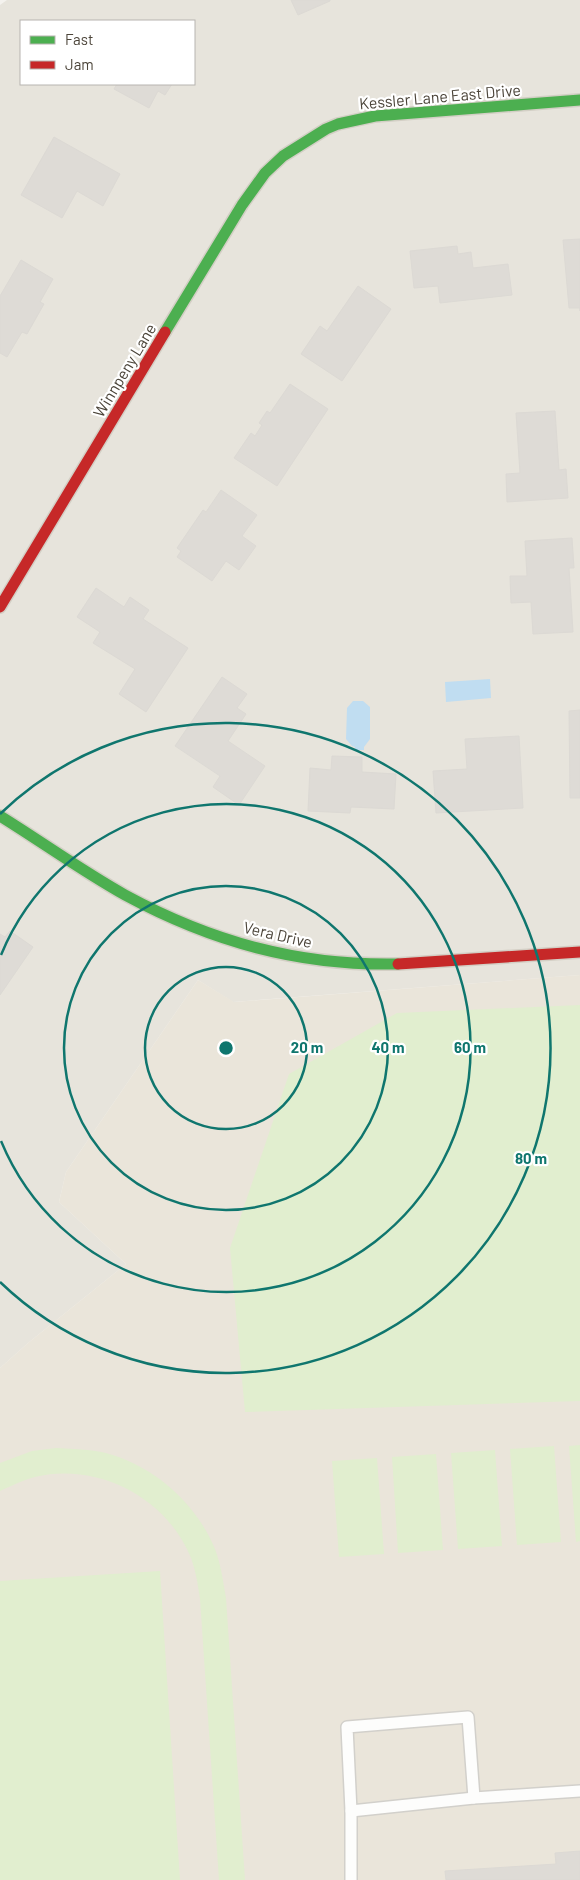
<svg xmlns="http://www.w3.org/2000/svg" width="580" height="1880" font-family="Barlow,sans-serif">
  <rect width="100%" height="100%" fill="#f4f2ee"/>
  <path fill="#e7e4dc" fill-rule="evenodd" d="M7 0H580V975L233 1002 198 980 66 1172 59 1202 126 1264 28 1343 0 1368V5ZM21 21H194V84H21Z"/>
  <path fill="#eae5da" d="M580 975V1880H0V1368L28 1343 126 1264 59 1202 66 1172 198 980 234 1002Z"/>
  <g fill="#e1eecf">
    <path d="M580 1005V1401L245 1412 230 1248 289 1074 397 1013Z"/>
    <path d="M580 1445V1541L576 1542 569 1446Z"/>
    <path d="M554 1446 561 1542 517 1545 510 1449Z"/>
    <path d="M56 1448C73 1449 90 1449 106 1453 154 1466 196 1503 215 1549 221 1565 223 1581 226 1598L245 1880H219L200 1599C198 1585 196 1572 191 1558 167 1498 98 1462 35 1477 23 1480 11 1486 0 1491V1463L32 1451Z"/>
    <path d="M495 1450 502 1546 458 1549 451 1453Z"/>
    <path d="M436 1454 443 1550 398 1553 392 1457Z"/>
    <path d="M377 1458 384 1554 339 1557 332 1461Z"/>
    <path d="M160 1571 180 1880H0V1581Z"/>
  </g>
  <g fill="#c0ddf1">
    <path d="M490 679 491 698 446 702 445 682Z"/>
    <path d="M353 701H363L370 707V739L364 747V750H355V747L352 746 346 739 347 708Z"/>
  </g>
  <g fill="#dedbd6" stroke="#dcd9d4">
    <path d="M291 0H330V1L298 15Z"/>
    <path d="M117 84H172L165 95 158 91 149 108 114 89Z"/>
    <path d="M54 137 120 174 103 206 77 191 62 218 21 195Z"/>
    <path d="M580 239V311V308H569L563 240Z"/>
    <path d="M457 246 458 254 471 252 473 268 508 264 512 295 440 303 438 286 414 288 410 251Z"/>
    <path d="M21 260 53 279 40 302 44 304 27 334 22 332 7 357 0 353V296Z"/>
    <path d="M358 286 391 309 342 381 301 354 320 326 327 331Z"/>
    <path d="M290 384 328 409 277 486 234 458 251 433 255 436 262 425 259 423 267 411 270 413Z"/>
    <path d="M555 411 559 470 566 469 568 498 507 502 506 474 520 473 516 413Z"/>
    <path d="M221 490 257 515 242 536 256 546 239 570 226 561 212 581 177 557 181 551 177 548 203 510 206 512Z"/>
    <path d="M572 538 574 568H569L573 632 533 634 531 602 511 603 510 576H527L525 541Z"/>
    <path d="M96 588 124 607 130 597 149 610 143 619 188 648 146 712 119 694 135 669 93 643 100 632 77 617Z"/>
    <path d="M222 677 247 694 237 708 246 714 228 741 265 766 239 805 213 787 220 776 175 746Z"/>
    <path d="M580 710V798H570L569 711Z"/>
    <path d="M519 736 523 808 436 813 433 771 467 769 465 739Z"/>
    <path d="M332 756 362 757V772L396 774 394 809 351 807 350 813 308 811 310 768 331 770Z"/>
    <path d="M10 931 33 947 0 995V934L5 937Z"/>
    <path d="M580 1851V1880H446L445 1871 556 1864 555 1853Z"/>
  </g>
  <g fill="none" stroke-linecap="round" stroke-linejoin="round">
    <g stroke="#d2d0cb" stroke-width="14">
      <g id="lane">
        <path d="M351 1811 474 1798 580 1791"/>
        <path d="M351 1880V1811L347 1727 468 1717 474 1798"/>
      </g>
    </g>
    <g stroke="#d3cfc5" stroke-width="14">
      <g id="fast">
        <path d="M165 332 242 205 265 173 283 156 326 129 338 124 375 116 580 100"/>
        <path d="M0 816C42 842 82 871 125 895 212 942 299 966 398 964"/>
      </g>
    </g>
    <g stroke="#d3cfc5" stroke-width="14">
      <g id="jam">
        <path d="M0 607 165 332"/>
        <path d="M398 964 580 952"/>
      </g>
    </g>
    <use href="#lane" stroke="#fdfdfc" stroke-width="11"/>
    <use href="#fast" stroke="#4caf50" stroke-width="11"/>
    <use href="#jam" stroke="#c62828" stroke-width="11"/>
  </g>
  <g fill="none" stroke="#0f766e" stroke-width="2.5">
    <circle cx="226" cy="1048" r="81"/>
    <circle cx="226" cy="1048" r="162"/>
    <path d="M1 955A244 244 0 1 1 1 1141"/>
    <path d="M0 814A325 325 0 1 1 0 1282"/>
  </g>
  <g text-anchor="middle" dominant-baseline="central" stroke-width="4.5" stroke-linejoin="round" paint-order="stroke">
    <g font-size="16" fill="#4b4439" stroke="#fff">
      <text transform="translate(440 96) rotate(-5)">Kessler Lane East Drive</text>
      <text transform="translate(124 370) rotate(-59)">Winnpeny Lane</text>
      <text transform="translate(278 934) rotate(13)">Vera Drive</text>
    </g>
  </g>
  <circle cx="226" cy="1048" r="8" fill="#0f766e" stroke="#fff" stroke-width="2.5"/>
  <g font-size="15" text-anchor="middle" font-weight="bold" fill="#0f766e" stroke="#fff" stroke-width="4.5" stroke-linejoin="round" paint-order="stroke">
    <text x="307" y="1053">20 m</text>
    <text x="388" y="1053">40 m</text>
    <text x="470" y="1053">60 m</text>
    <text x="531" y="1164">80 m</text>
  </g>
  <rect x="20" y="20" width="175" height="65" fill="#ffffff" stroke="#b7b4b0"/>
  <rect x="30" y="36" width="25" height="8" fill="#4caf50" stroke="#b7b4b0"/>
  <text x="65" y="45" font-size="15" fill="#4b4439">Fast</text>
  <rect x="30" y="61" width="25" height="8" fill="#c62828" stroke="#b7b4b0"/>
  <text x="65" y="70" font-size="15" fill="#4b4439">Jam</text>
</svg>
